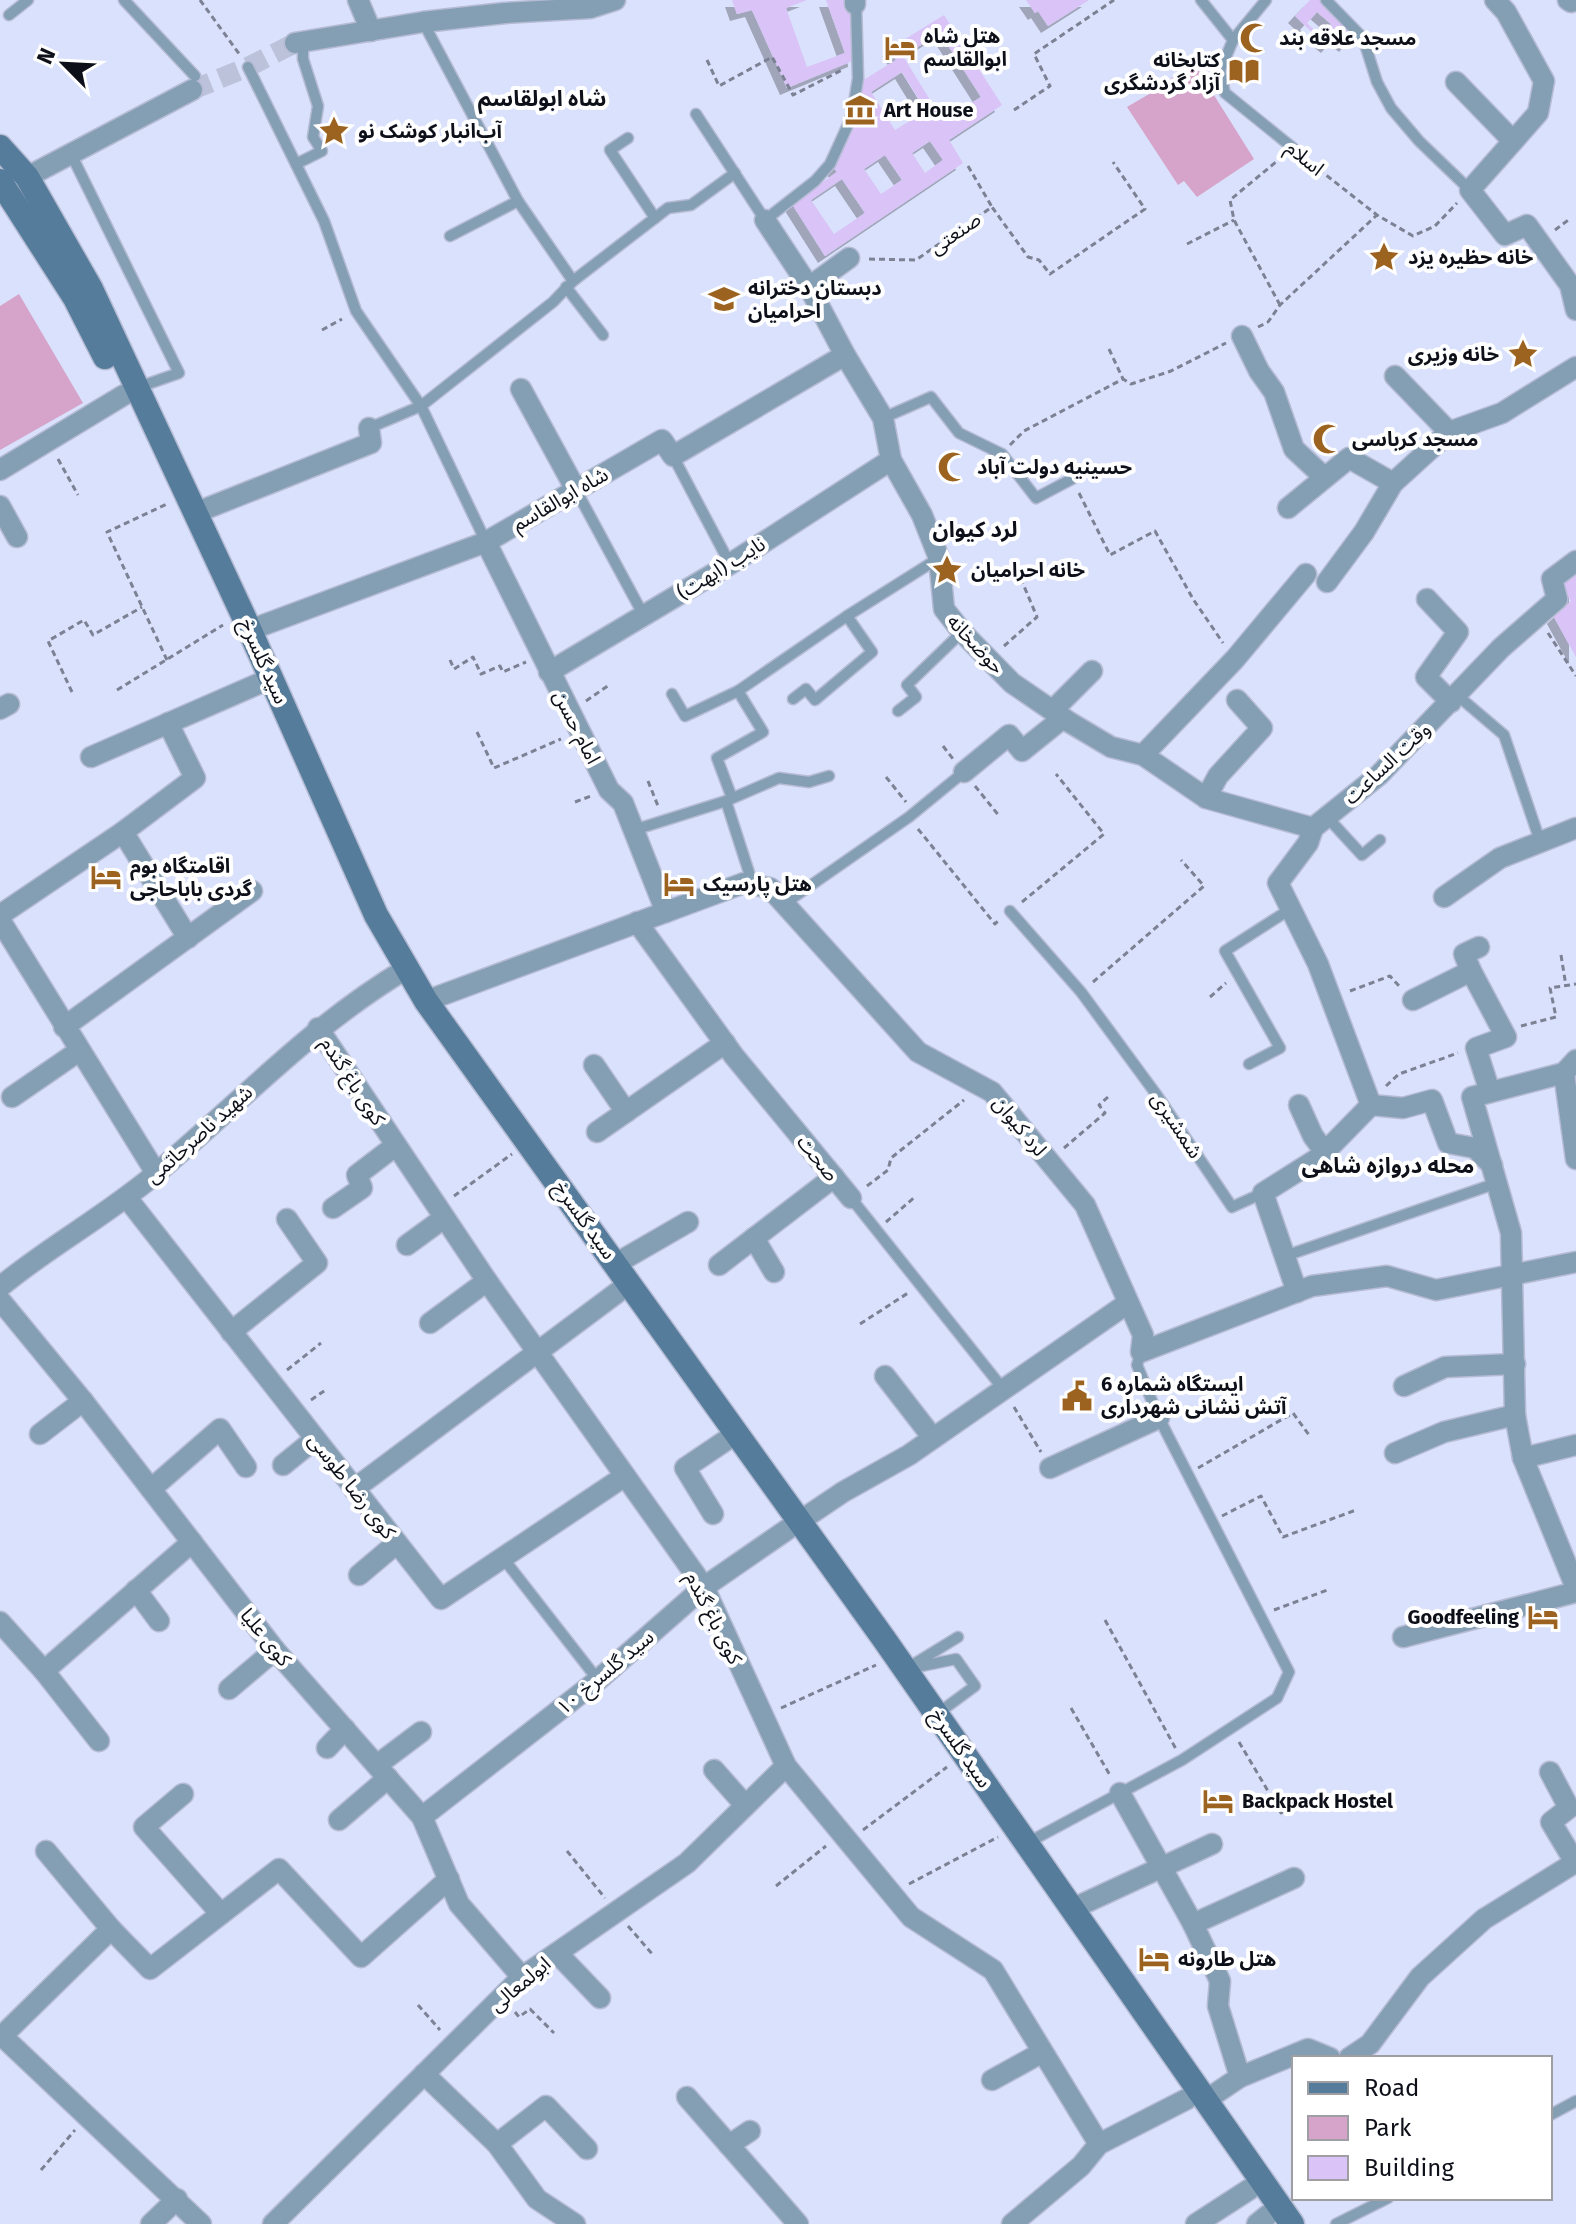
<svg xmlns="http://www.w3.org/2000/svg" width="1576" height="2224" font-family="'Fira Sans','Noto Sans Arabic',sans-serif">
  <defs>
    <filter id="shadow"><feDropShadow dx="-7" dy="7" stdDeviation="0" flood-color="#0004"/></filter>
  </defs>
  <rect width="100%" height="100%" fill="#dae1fc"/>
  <g fill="#d6a4ca">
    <path d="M1192 60 1254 159 1197 197 1184 181 1178 185 1127 107 1163 86Z"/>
    <path d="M19 294 83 403 0 450V306Z"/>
  </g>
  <g fill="#d9c3f7" fill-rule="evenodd" filter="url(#shadow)">
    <path d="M732 0H807L786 8 807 67 845 53 826 0H850L855 60 787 88 752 10 737 14Z"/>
    <path d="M1026 0H1089L1048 26 1038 11 1035 13Z"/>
    <path d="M1310 0H1322L1356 34 1346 45 1336 37 1328 46 1318 38 1331 24 1317 12 1307 23 1315 31 1313 33 1295 16Z"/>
    <path d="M944 15 1002 105 949 140 963 163 825 256 792 204 837 172 833 167 860 82 896 60 889 49ZM940 33 981 97 943 121 903 56ZM902 72 926 111 895 130 871 92ZM930 141 943 160 925 173 912 153ZM885 155 902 180 881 194 864 169ZM842 179 865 213 834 234 811 200Z"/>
    <path d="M1576 565V657L1554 617 1571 601 1555 578Z"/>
  </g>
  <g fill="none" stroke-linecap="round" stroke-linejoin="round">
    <path stroke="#bbc2da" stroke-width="20" stroke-dasharray="20 10" stroke-linecap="butt" d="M192 90 248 67 295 43"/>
    <g stroke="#b5bbd3" stroke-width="13">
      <g id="service">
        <path d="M124 0 195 76"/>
        <path d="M1201 0 1233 40 1220 71 1225 93 1293 148"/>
        <path d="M1326 0 1363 38 1377 82 1391 108 1419 141 1470 190"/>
        <path d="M9 15 28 0"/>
        <path d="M423 22 518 201 573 281"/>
        <path d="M1233 40 1266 0"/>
        <path d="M248 67 324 221 356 311 421 406 486 542"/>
        <path d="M696 114 765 220 815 181 830 164 852 116 858 78 856 4"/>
        <path d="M628 138 610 150 655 218"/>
        <path d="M71 154 179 373 139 387"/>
        <path d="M296 164 322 151 313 137 318 106 303 59V41"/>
        <path d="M450 236 518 201"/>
        <path d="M566 287 603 335"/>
        <path d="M883 418 931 397 959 433 1002 454 1036 498 1072 479"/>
        <path d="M369 428 421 406 553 302 573 281 668 208 691 205 735 173"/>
        <path d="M673 456 730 564"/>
        <path d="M576 490 644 616"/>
        <path d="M672 694 685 716 738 691 847 616 939 558"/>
        <path d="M1457 695 1504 735 1540 841"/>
        <path d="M793 699 806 689 815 700 872 652 847 616"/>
        <path d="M898 711 916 697 907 685 962 632"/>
        <path d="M732 798 717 758 763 732 738 691"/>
        <path d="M726 801 753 885"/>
        <path d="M1327 817 1362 855 1380 840"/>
        <path d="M634 830 726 801 779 778 809 782 829 776"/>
        <path d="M784 904 909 817 964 772"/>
        <path d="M1010 911 1081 992 1156 1094 1232 1207 1263 1193"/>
        <path d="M1249 1064 1280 1048 1225 951 1292 908"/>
        <path d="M851 1198 1004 1390"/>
        <path d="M1285 1256 1497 1183"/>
        <path d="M503 1558 598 1680"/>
        <path d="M914 1664 958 1637"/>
        <path d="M907 1669 956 1659 975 1686 937 1714"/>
        <path d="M1027 1843 1182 1760 1277 1698 1289 1672 1159 1418 1137 1365 1141 1352"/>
        <path d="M1550 2115 1576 2101"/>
        <path d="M1336 2224 1388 2198"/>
      </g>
    </g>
    <g stroke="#b5bbd3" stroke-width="23">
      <g id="minor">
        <path d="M358 0 371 31"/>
        <path d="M855 0V4"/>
        <path d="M1495 0 1506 12 1544 81 1538 113 1470 190 1505 235 1527 225 1570 285 1576 310"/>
        <path d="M1568 0 1571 2 1576 0"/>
        <path d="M295 43 423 22 505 13 590 8 615 0"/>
        <path d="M1456 82 1513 141"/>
        <path d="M27 177 192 90"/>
        <path d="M765 220 809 287 845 355 883 418 891 460 922 515 939 558 944 609 962 632 1012 683 1069 722 1111 747 1143 755 1206 798 1313 828 1379 775 1501 648 1557 599 1552 579 1576 561"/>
        <path d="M809 287 849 258"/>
        <path d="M1242 336 1259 371 1274 392 1294 449 1324 477"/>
        <path d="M1395 376 1449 432"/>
        <path d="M521 389 576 490"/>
        <path d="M0 470 124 395"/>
        <path d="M0 506 17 537"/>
        <path d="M1288 508 1349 458 1393 483"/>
        <path d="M195 513 371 443 369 428"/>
        <path d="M486 542 609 790 623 803 666 912"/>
        <path d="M1327 582 1364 532 1393 483 1449 432 1502 413 1576 367"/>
        <path d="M1427 599 1458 632 1426 677 1451 702"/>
        <path d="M250 630 486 542 662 440 673 456 845 355"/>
        <path d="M549 672 730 564 891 460"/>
        <path d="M0 709 9 704"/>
        <path d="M1053 710 1092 671"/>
        <path d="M1143 755 1235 659 1306 574"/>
        <path d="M91 757 258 684"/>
        <path d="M964 772 1009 735 1022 751 1063 718"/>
        <path d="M1206 798 1218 776 1262 728 1237 700"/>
        <path d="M1313 828 1308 843 1278 883 1318 964 1371 1105"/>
        <path d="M123 832 188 938"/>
        <path d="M1444 897 1500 858 1576 828"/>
        <path d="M0 915 123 832 195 778 168 723"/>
        <path d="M0 920 156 1173"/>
        <path d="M637 922 734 1056 851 1198"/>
        <path d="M1471 971 1464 954 1479 947"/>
        <path d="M1413 1000 1471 971 1506 1037 1476 1048 1490 1092"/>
        <path d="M426 1001 744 883 770 888 918 1052 992 1092 1085 1205 1143 1335 1141 1352 1312 1286 1387 1276 1436 1290 1576 1262"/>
        <path d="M64 1027 252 891"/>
        <path d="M318 1028 487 1281 704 1587 786 1766 911 1917 993 1970 1099 2144"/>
        <path d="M1576 1060 1564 1073 1576 1159"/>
        <path d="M594 1065 626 1112"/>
        <path d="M1564 1073 1472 1097 1511 1233 1515 1415 1523 1458 1576 1588"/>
        <path d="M12 1097 79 1051"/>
        <path d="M1299 1105 1313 1136 1325 1152"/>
        <path d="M1371 1105 1403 1108 1432 1100 1448 1143 1475 1148 1492 1165"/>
        <path d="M597 1132 725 1043"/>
        <path d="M127 1198 441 1599 625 1476"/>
        <path d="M333 1208 362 1188 357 1175 395 1146"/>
        <path d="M754 1238 774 1272"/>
        <path d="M407 1245 444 1218"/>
        <path d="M617 1263 688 1222"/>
        <path d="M719 1265 834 1177"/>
        <path d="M0 1287C48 1247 104 1217 153 1176 238 1105 310 1026 406 969"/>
        <path d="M1297 1292 1263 1193 1320 1157 1371 1105"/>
        <path d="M0 1300 83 1401 275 1650 422 1817 459 1904 522 1977"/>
        <path d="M430 1323 487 1281"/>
        <path d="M231 1332 317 1263 287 1219"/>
        <path d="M885 1376 933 1438"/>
        <path d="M1404 1386 1445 1367 1515 1364"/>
        <path d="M40 1434 83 1401"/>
        <path d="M1395 1453 1444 1432 1515 1415"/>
        <path d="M1523 1458 1576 1445"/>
        <path d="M283 1465 315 1439"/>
        <path d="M1050 1468 1159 1418"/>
        <path d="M151 1489 220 1429 246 1467"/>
        <path d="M354 1489 618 1292"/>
        <path d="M713 1514 685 1468 725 1441"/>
        <path d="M800 1521 843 1492 909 1455 1128 1303"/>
        <path d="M359 1575 397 1543"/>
        <path d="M136 1590 159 1621"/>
        <path d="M0 1622 44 1671 99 1741"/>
        <path d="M1403 1637 1576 1592"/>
        <path d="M44 1671 192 1542"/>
        <path d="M229 1689 275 1650"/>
        <path d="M327 1748 345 1729"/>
        <path d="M377 1765 421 1732"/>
        <path d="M714 1770 745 1805"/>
        <path d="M1550 1772 1569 1808 1551 1822 1576 1864"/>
        <path d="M1120 1793 1193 1924 1220 1981 1218 2006 1240 2077"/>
        <path d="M183 1794 144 1827 221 1914"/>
        <path d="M422 1817 598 1680 704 1587 788 1529"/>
        <path d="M339 1820 388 1778"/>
        <path d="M46 1851 111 1929"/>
        <path d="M1074 1908 1212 1844"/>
        <path d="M1193 1924 1294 1878"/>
        <path d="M557 1953 600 1998"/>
        <path d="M0 2034 201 2224"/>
        <path d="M2 2036 111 1929 150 1969 279 1869 361 1957 449 1879"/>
        <path d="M1349 2058 1370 2044 1420 1977 1484 1919 1576 1862"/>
        <path d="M424 2074 497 2144 537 2199 575 2224"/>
        <path d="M992 2080 1041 2053"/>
        <path d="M687 2097 798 2224"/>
        <path d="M1206 2100 1240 2077 1308 2049 1330 2058"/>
        <path d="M497 2144 546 2106 587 2149"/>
        <path d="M729 2145 750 2131"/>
        <path d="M151 2224 177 2199"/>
        <path d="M273 2224 522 1977 687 1863 786 1766"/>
        <path d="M1012 2224 1081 2166 1099 2144 1187 2099"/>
        <path d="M1196 2224 1250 2189"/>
        <path d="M1257 2224 1268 2215"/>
      </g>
    </g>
    <g stroke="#b5bbd3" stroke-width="27">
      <g id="secondary">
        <path d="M0 147 27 177 91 289 243 615 376 915 426 1001 884 1639 1292 2224"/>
        <path d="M0 181 75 298 105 357"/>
      </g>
    </g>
    <g stroke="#7c8194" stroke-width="3" stroke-dasharray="6 4" stroke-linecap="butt">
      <path d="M200 0 240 55"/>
      <path d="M707 60 719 86 772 57 793 95 842 70"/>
      <path d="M1014 110 1050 86 1034 54 1114 0"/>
      <path d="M1303 157 1377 215 1413 236 1435 226 1457 203"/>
      <path d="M968 166 992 207"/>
      <path d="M1555 230 1571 218"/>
      <path d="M1187 244 1234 220"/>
      <path d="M869 259 916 260 992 207 1028 257 1039 260 1050 274 1145 209 1113 162"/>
      <path d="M1280 305 1234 220 1230 200 1282 157"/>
      <path d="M1258 327 1268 322 1280 305 1377 215"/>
      <path d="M322 330 342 319"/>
      <path d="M1109 349 1123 379"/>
      <path d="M1010 445 1024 431 1123 379 1131 384 1171 371 1226 343"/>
      <path d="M58 459 78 495"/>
      <path d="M1079 493 1110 555 1155 531 1193 599 1223 643"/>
      <path d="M1548 633 1576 676"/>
      <path d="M1004 646 1037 617 1018 572"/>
      <path d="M167 660 107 532 167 504"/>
      <path d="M450 660 454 669 473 657 481 674 500 666 503 672 526 662"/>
      <path d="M117 690 223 625"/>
      <path d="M72 692 48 641 84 620 93 635 142 607"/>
      <path d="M586 701 609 685"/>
      <path d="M477 732 494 768 561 739"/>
      <path d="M943 746 953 759"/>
      <path d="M886 777 906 802"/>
      <path d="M648 781 658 806"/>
      <path d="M975 786 1000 817"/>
      <path d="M575 802 591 796"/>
      <path d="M918 829 995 924 1000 919"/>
      <path d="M1022 902 1104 834 1056 774"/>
      <path d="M1561 955 1566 986"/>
      <path d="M1093 982 1204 886 1181 860"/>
      <path d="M1350 991 1390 976 1399 986"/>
      <path d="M1210 997 1226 983"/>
      <path d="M1521 1026 1556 1017 1550 988 1576 984"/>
      <path d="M1386 1086 1399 1074 1458 1053"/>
      <path d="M1064 1148 1105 1113 1099 1105 1108 1097"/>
      <path d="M867 1186 888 1170 891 1158 964 1100"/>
      <path d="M454 1196 512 1154"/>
      <path d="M886 1222 916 1196"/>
      <path d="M860 1324 908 1293"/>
      <path d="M287 1370 321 1343"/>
      <path d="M311 1400 327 1389"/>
      <path d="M1014 1407 1041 1452"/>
      <path d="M1198 1468 1293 1413 1309 1435"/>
      <path d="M1222 1516 1261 1496 1283 1537 1356 1510"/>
      <path d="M1274 1610 1330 1589"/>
      <path d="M1105 1620 1176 1749"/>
      <path d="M781 1708 876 1665"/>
      <path d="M1071 1708 1111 1777"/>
      <path d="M1239 1742 1281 1813 1307 1799"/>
      <path d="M863 1830 947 1767"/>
      <path d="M567 1851 605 1898"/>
      <path d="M909 1884 998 1837"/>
      <path d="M776 1886 826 1846"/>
      <path d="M628 1926 654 1956"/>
      <path d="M418 2005 440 2030"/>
      <path d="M515 2012 519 2017 530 2009 554 2033"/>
      <path d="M41 2170 75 2130"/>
    </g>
    <use href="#service" stroke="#849eb3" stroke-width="10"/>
    <use href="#minor" stroke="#849eb3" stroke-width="20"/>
    <use href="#secondary" stroke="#567c9b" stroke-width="24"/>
  </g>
  <defs>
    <g id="mosque-bare" transform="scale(2.4)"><path d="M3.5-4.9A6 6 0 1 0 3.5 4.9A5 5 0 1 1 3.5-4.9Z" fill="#9c6320" stroke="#fff" stroke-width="2.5" paint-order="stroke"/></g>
    <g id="hotel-bare" transform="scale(2.4)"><path d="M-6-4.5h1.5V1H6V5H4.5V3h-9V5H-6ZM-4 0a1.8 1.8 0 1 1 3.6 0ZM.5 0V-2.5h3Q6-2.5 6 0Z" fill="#9c6320" stroke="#fff" stroke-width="2.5" paint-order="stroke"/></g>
    <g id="library-bare" transform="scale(2.4)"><path d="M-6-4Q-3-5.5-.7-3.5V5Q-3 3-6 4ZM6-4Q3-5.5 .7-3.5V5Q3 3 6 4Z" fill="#9c6320" stroke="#fff" stroke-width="2.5" paint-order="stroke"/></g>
    <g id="museum-bare" transform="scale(2.4)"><path d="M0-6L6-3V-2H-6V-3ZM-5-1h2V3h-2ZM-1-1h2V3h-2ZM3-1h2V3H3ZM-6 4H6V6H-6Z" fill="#9c6320" stroke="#fff" stroke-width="2.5" paint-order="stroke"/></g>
    <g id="sight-bare" transform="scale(2.4)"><path d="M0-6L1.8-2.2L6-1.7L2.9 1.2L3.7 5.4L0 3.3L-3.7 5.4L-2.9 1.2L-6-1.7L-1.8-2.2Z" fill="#9c6320" stroke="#fff" stroke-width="2.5" paint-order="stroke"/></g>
    <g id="school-bare" transform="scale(2.4)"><path d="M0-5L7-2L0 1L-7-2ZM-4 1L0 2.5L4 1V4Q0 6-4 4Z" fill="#9c6320" stroke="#fff" stroke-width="2.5" paint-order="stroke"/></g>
    <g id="civic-bare" transform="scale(2.4)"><path d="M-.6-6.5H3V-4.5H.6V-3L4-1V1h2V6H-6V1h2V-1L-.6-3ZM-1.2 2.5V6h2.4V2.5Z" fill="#9c6320" stroke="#fff" stroke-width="2.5" paint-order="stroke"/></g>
  </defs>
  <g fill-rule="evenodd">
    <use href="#mosque-bare" x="1255" y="38"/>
    <use href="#hotel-bare" x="900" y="48"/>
    <use href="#library-bare" x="1244" y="71"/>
    <use href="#museum-bare" x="860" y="110"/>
    <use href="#sight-bare" x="334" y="131"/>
    <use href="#sight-bare" x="1384" y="257"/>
    <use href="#school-bare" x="724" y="299"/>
    <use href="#sight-bare" x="1523" y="354"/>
    <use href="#mosque-bare" x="1328" y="439"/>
    <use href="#mosque-bare" x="953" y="467"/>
    <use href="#sight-bare" x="947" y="570"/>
    <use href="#hotel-bare" x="106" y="877"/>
    <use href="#hotel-bare" x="679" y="884"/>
    <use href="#civic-bare" x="1077" y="1396"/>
    <use href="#hotel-bare" x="1543" y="1617"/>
    <use href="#hotel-bare" x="1218" y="1801"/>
    <use href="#hotel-bare" x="1154" y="1959"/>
  </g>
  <g text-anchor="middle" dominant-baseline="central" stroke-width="8" stroke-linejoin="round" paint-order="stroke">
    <g font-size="20" font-weight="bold" fill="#0e1019" stroke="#fff" text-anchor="start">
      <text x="924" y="36">هتل شاه<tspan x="924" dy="23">ابوالقاسم</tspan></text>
      <text x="1279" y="38">مسجد علاقه بند</text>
      <text x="1220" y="60" text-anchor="end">کتابخانه<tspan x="1220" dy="23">آزاد گردشگری</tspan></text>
      <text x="884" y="110">Art House</text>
      <text x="358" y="131">آب‌انبار کوشک نو</text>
      <text x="1408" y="257">خانه حظیره یزد</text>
      <text x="748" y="288">دبستان دخترانه<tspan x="748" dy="23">احرامیان</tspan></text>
      <text x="1499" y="354" text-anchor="end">خانه وزیری</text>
      <text x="1352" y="439">مسجد کرباسی</text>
      <text x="977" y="467">حسینیه دولت آباد</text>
      <text x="971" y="570">خانه احرامیان</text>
      <text x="130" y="866">اقامتگاه بوم<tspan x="130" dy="23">گردی باباحاجی</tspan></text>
      <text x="703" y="884">هتل پارسیک</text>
      <text x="1101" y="1384">ایستگاه شماره 6<tspan x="1101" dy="23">آتش نشانی شهرداری</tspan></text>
      <text x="1519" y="1617" text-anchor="end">Goodfeeling</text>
      <text x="1242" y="1801">Backpack Hostel</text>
      <text x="1178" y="1959">هتل طارونه</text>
    </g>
    <g font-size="20" fill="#0e1019" stroke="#fff">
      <text transform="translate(1305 158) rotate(39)">اسلام</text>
      <text transform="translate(955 233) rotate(-35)">صنعتی</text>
      <text transform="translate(560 499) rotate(-30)">شاه ابوالقاسم</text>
      <text transform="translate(721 568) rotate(-32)">نایب (ابهت)</text>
      <text transform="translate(976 644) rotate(47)">حوضخانه</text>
      <text transform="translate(264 661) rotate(66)">سید گلسرخ</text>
      <text transform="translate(577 727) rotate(63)">امام حسن</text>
      <text transform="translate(1387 763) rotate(-43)">وقت الساعت</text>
      <text transform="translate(353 1081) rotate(57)">کوی باغ گندم</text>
      <text transform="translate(1177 1125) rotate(56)">شمشیری</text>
      <text transform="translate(1020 1126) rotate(50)">لرد کیوان</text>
      <text transform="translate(199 1134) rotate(-42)">شهید ناصرحاتمی</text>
      <text transform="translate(818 1158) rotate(51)">صحت</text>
      <text transform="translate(585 1220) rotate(54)">سید گلسرخ</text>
      <text transform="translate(352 1486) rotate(52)">کوی رضا طوسی</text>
      <text transform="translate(714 1618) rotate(63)">کوی باغ گندم</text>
      <text transform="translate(266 1637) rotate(51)">کوی علیا</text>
      <text transform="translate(605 1672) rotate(-40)">سید گلسرخ ۱۰</text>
      <text transform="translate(961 1748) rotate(55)">سید گلسرخ</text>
      <text transform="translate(520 1984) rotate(-40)">ابولمعالی</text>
    </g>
    <g font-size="22" font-weight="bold" fill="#0e1019" stroke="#fff">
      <text x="542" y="98">شاه ابولقاسم</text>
      <text x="975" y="529">لرد کیوان</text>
      <text x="1388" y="1165">محله دروازه شاهی</text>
    </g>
  </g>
  <rect x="1292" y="2056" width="260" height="144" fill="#ffffff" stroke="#9f9fa3" stroke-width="2"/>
  <rect x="1308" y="2082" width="40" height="12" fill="#567c9b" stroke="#9f9fa3" stroke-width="2"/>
  <text x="1364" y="2096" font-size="24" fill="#0e1019">Road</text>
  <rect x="1308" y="2116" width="40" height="24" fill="#d6a4ca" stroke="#9f9fa3" stroke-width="2"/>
  <text x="1364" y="2136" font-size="24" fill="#0e1019">Park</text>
  <rect x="1308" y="2156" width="40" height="24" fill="#d9c3f7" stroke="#9f9fa3" stroke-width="2"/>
  <text x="1364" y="2176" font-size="24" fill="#0e1019">Building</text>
  <g transform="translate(64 64) rotate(294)" stroke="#ffffff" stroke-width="6" paint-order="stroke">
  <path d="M0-6L14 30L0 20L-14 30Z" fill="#0e1019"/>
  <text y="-12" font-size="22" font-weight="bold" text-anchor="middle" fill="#0e1019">N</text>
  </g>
</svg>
